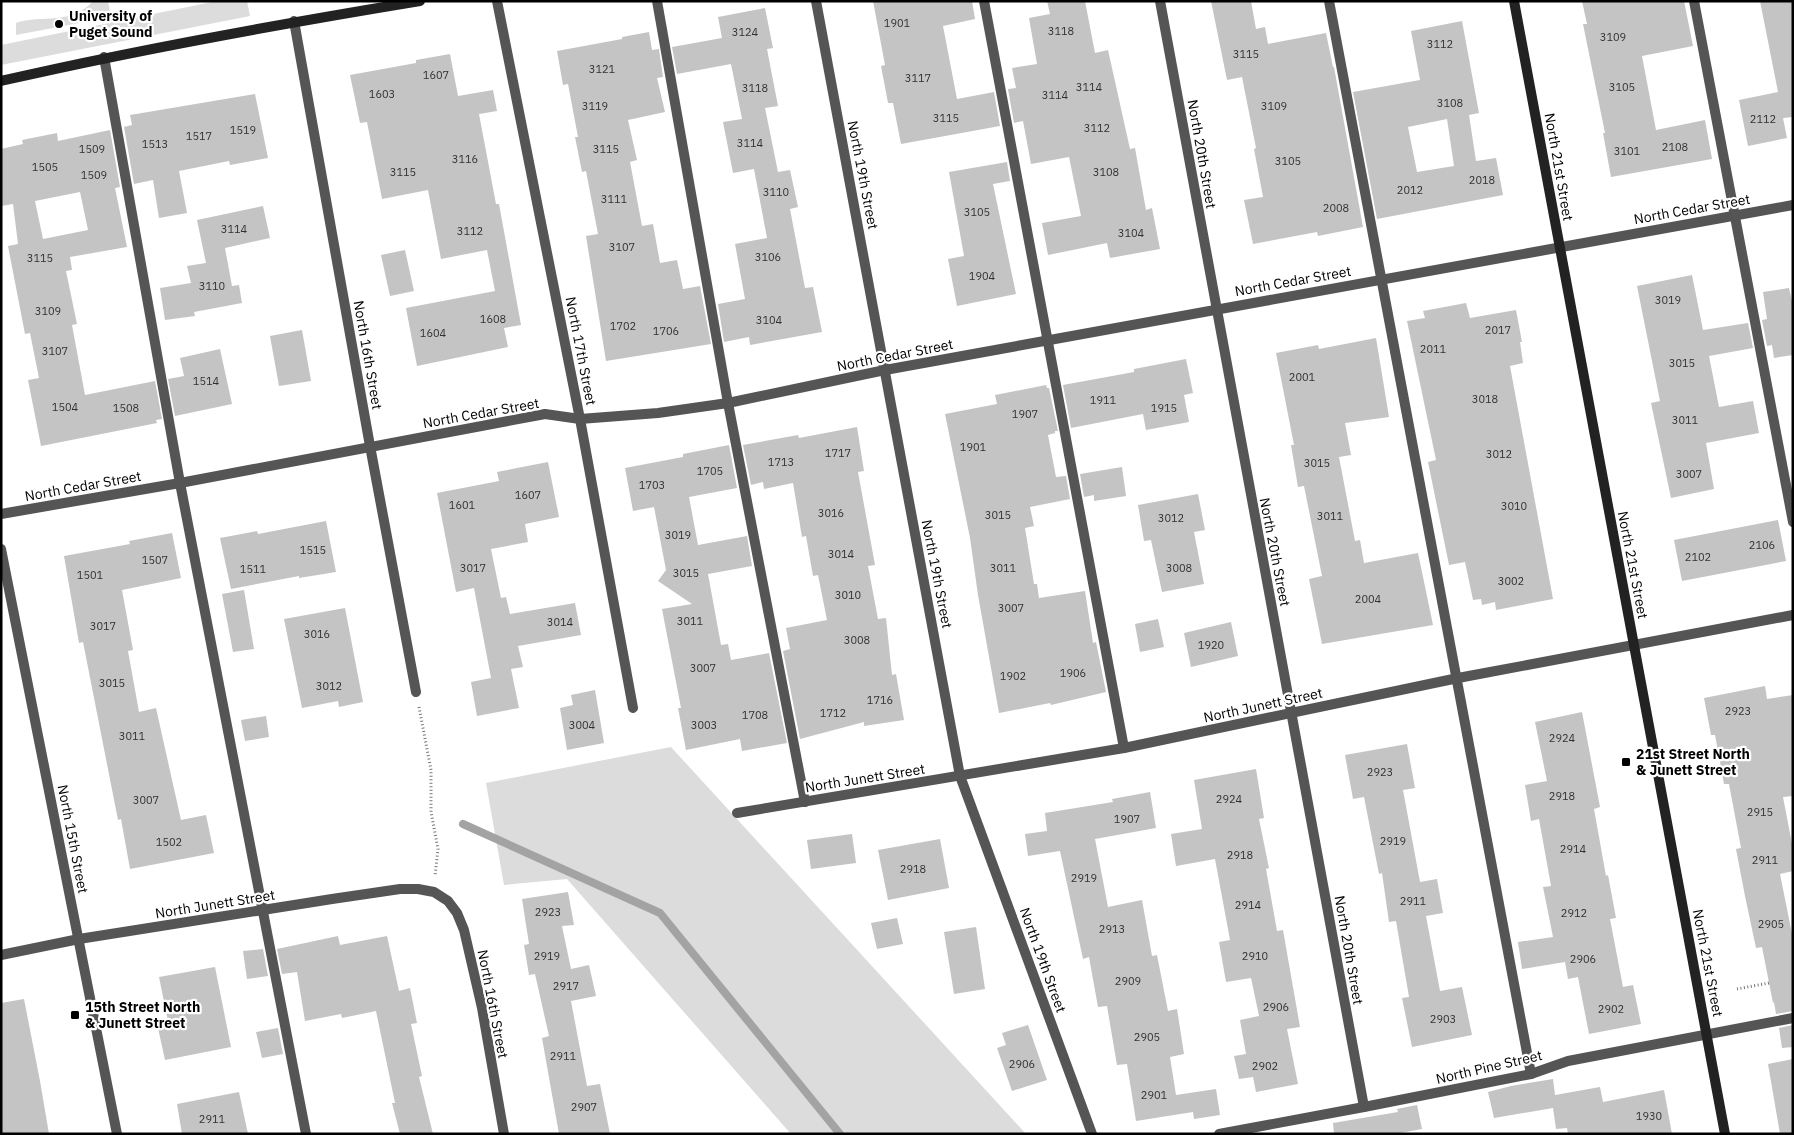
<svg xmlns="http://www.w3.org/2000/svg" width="1794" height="1135" font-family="'IBM Plex Sans',sans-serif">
  <rect width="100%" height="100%" fill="#fff"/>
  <g fill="#dcdcdc">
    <path d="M93 1H108L111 17 16 35V23C41 14 72 26 93 1Z"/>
    <path d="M217 1H247L250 16 1 65V45Z"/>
    <path d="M671 747 1026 1134H791L567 879 504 885 486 783Z"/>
  </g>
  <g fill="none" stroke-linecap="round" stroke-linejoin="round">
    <path stroke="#a3a3a3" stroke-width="8" d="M463 824 660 913 840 1134"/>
  </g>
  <g fill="#c4c4c4" fill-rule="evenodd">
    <path d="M873 1H972L975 19 943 26 957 99 994 92 1000 126 901 144 893 103H888L881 66 885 65Z"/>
    <path d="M1047 1H1085L1095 53 1108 50 1130 149 1135 148 1146 210 1152 208 1160 249 1110 258 1107 243 1048 255 1042 223 1081 216 1069 157 1031 164 1023 121 1014 123 1008 89 1016 88 1012 68 1037 64 1029 18 1050 14Z"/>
    <path d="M1211 1H1251L1256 29 1265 27 1268 44 1326 33 1333 67H1334L1363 227 1318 236 1317 232 1253 244 1244 200 1263 197 1254 149 1256 148 1242 77 1227 80Z"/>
    <path d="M1582 1H1684L1693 46 1642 56 1656 130 1705 120 1712 159 1611 177 1603 133H1605L1583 24H1587Z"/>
    <path d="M1760 1H1793V117L1783 118 1787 138 1748 146 1739 100 1778 92Z"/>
    <path d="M765 8 773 48 767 49 778 106 765 108 778 172 790 170 798 207 790 209 805 288 813 287 822 332 750 345 749 337 724 342 718 304 745 299 735 244 767 238 754 169 733 173 723 122 742 119 731 64 677 74 672 47 722 38 718 17Z"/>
    <path d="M1462 21 1479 113 1469 115 1476 161 1496 158 1503 195 1377 219 1353 92 1420 80 1411 31ZM1447 119 1454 166 1417 172 1408 127Z"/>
    <path d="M649 32 652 50 659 49 663 77 657 78 665 112 628 120 637 160 630 162 642 226 653 224 660 263 677 260 683 289 700 286 711 344 606 361 586 236 598 234 586 171 582 172 575 137H578L568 84 563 85 557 51 622 39V37Z"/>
    <path d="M450 54 458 96 493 90 497 111 479 114 496 204H499L521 325 504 328 508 347 417 366 406 308 495 291 487 250 441 259 428 190 382 199 367 122 360 123 350 75 416 63V60Z"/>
    <path d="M255 94 268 158 230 165 229 161 179 171 187 213 159 218 153 180 134 184 124 127 132 125 130 115Z"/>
    <path d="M110 130 120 187 115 188 127 247 70 257 72 270 66 271 77 324 72 325 85 395 155 381 162 419 156 420 157 423 41 446 28 380 39 378 30 333 25 334 8 246 18 244 13 204 1 206V149L23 144 22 140 57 133 58 141ZM80 192 88 230 43 239 35 201Z"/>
    <path d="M1007 162 1010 181 993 184 1016 294 957 306 948 259 964 256 949 172Z"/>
    <path d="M263 206 270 238 225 248 232 286 239 285 242 303 194 312 195 316 165 320 160 288 191 283 187 266 206 263 197 220Z"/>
    <path d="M405 250 414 291 390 296 381 255Z"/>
    <path d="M1692 275 1703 330 1748 323 1753 348 1709 356 1719 407 1753 401 1759 433 1706 443 1714 489 1671 498 1651 403 1660 401 1637 286Z"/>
    <path d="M1789 288 1793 306V355L1774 358 1772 345 1767 346 1762 320 1767 319 1763 292Z"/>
    <path d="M1466 303 1470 318 1516 310 1522 342H1520L1523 363 1510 366 1553 599 1496 610 1495 602 1482 605 1481 599 1473 600 1465 562 1449 565 1428 462 1436 460 1407 321 1425 318 1423 311Z"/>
    <path d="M302 330 311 381 279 386 270 336Z"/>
    <path d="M1376 338 1389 417 1345 423 1351 455 1339 457 1355 541 1360 540 1364 563 1418 553 1433 625 1322 644 1309 579 1322 576 1304 486 1298 487 1291 445H1294L1276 353 1318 345 1319 349Z"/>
    <path d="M220 349 232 404 175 416 168 379 184 376 180 358Z"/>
    <path d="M1186 359 1193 393 1184 395 1189 422 1146 430 1143 414 1071 428 1063 385 1134 372V369Z"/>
    <path d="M1046 385 1047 388H1049L1058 431H1055V433L1048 435 1056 477 1066 476 1070 499 1030 507 1034 526 1025 528 1034 584H1037L1039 598 1085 591 1093 643 1096 642 1106 692 1051 705 1050 703 999 713 978 595 970 538 945 414 997 404 995 395Z"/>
    <path d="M857 427 864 471 858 472 875 565 868 566 878 619 886 618 892 675 896 674 904 720 864 726V722L800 739 783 651 790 649 786 628 827 620 818 575 813 576 806 536 802 537 793 483 764 489 763 482 751 485 743 445 798 435 799 438Z"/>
    <path d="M729 445 737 488 689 497 698 545 747 536 752 566 708 574 721 645 728 644 731 660 769 653 787 743 742 751 740 739 686 750 678 708H681L662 609 692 604 658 581 666 570 654 507 633 511 625 468 683 457V454Z"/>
    <path d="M548 462 559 517 525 524 528 542 491 549 501 598 506 597 510 614 575 603 581 635 518 646 523 667 511 669 519 708 477 716 471 682 491 678 474 588 456 592 437 493 499 481 497 472Z"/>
    <path d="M1122 467 1126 496 1094 501V495L1084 497 1080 474Z"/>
    <path d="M1198 494 1205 530 1194 532 1204 584 1162 592 1151 540 1144 541 1138 505Z"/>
    <path d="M1778 520 1786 561 1682 581 1674 540Z"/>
    <path d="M326 521 336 572 299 578V576L231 589 220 538 257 531 258 534Z"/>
    <path d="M172 533 181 578 122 590 133 650 128 651 139 712 156 708 181 820 206 815 214 853 130 869 121 819 118 820 83 642 79 643 64 556 130 544 129 541Z"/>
    <path d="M244 590 254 649 233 652 222 594Z"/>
    <path d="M345 608 363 702 339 707 338 701 302 708 284 619Z"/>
    <path d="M1158 619 1164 647 1140 652 1135 624Z"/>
    <path d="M1231 622 1238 656 1191 667 1184 633Z"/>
    <path d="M1765 686 1767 699 1793 695V796L1783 797 1793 849V871L1780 874 1793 939V1011L1776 1014 1774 1002 1773 1003 1762 947 1756 948 1745 896 1736 849 1741 848 1729 784H1724L1715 735H1711L1704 698Z"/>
    <path d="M595 690 604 743 567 750 560 708 573 705 571 695Z"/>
    <path d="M1582 712 1600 807 1594 809 1606 876 1608 875 1616 918 1610 919 1623 987 1633 985 1641 1024 1589 1034 1578 977 1568 979 1565 962 1522 969 1518 942 1553 937 1543 887 1551 886 1539 819 1531 821 1525 785 1547 781 1535 722Z"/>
    <path d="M266 716 269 737 245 741 241 720Z"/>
    <path d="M1407 744 1415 788 1403 790 1420 882 1437 879 1443 913 1426 916 1440 991 1462 987 1472 1035 1412 1047 1402 998 1409 997 1396 921 1389 922 1382 873 1379 874 1364 797 1353 799 1345 755Z"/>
    <path d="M1256 769 1264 818 1259 819 1269 868 1266 869 1277 931 1283 930 1300 1027 1287 1029 1298 1084 1256 1092 1253 1077 1239 1079 1234 1056 1246 1054 1240 1020 1259 1016 1251 978 1226 982 1219 942 1230 940 1215 859 1176 866 1171 834 1202 829 1194 780Z"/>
    <path d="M1150 792 1156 828 1095 839 1108 907 1142 900 1152 956 1157 955 1168 1011 1177 1009 1184 1054 1170 1057 1176 1095 1216 1089 1220 1115 1194 1119 1193 1112 1136 1121 1127 1064 1117 1065 1107 1006 1098 1007 1089 957 1083 959 1060 851 1028 856 1025 834 1047 831 1045 813 1113 802 1112 799Z"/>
    <path d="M852 834 856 863 811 869 807 840Z"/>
    <path d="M940 839 949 888 888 900 878 850Z"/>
    <path d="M568 892 574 925 562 926 571 969 589 965 596 996 571 1001 587 1086 600 1084 610 1134H559L542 1038 549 1036 535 974 529 975 524 945 529 944 522 899Z"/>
    <path d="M897 918 903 944 877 949 871 923Z"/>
    <path d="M976 927 985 989 954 994 944 932Z"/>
    <path d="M338 936 340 945 387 936 399 991 410 988 417 1023 411 1024 422 1076 419 1077 433 1134H400L392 1103H395L376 1011 342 1018 341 1014 305 1021 297 972 282 974 277 949Z"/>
    <path d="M263 949 268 976 247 979 243 951Z"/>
    <path d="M215 967 231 1047 165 1060 158 1028 169 1026 159 977Z"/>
    <path d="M24 999 40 1081 49 1134H1V1003Z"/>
    <path d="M1028 1025 1047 1080 1012 1091 997 1048 1006 1045 1002 1033Z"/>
    <path d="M1793 1025V1047L1782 1048 1779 1028Z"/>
    <path d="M278 1028 283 1054 262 1058 256 1032Z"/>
    <path d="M1793 1059V1134H1780L1768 1064Z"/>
    <path d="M1553 1079 1555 1095 1600 1087 1603 1102 1664 1090 1672 1134H1568L1567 1128 1556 1129 1553 1108 1494 1118 1488 1092 1511 1086Z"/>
    <path d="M239 1092 248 1134H182L177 1104Z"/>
    <path d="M1417 1105 1422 1129 1395 1134H1334L1333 1123 1398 1112 1397 1109Z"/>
  </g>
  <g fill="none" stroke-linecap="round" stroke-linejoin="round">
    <g stroke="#777" stroke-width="3" stroke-dasharray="1 2.5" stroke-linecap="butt">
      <path d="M419 707 431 770V812L438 849 435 876"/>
      <path d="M1737 989 1769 983"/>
    </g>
    <g stroke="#555" stroke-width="10">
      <path d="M657 1 728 403 805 802"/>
      <path d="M984 1 1124 748"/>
      <path d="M1329 1C1395 359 1465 716 1531 1074"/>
      <path d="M1694 1 1793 522"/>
      <path d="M104 57 180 483 306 1134"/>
    </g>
    <g stroke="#555" stroke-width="10">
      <path d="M497 1 580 419 633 708"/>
      <path d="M816 1 960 776 1092 1134"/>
      <path d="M1160 1 1364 1107"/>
      <path d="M294 21 370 446 416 692"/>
      <path d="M1 514 180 483 545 414 580 419 658 413 728 403 885 370 1793 205"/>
      <path d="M1 549 117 1134"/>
      <path d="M737 813 1124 748 1458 678 1793 615"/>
      <path d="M1 955 79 939 332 899 400 889H418L434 892 448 901 457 913 464 930 482 1008 504 1134"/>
      <path d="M1219 1134 1364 1107 1531 1074 1568 1061 1793 1018"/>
    </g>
    <g stroke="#222" stroke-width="10">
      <path d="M1514 1 1725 1134"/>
      <path d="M1 81C140 49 280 24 420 1"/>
    </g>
  </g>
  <g fill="#000" stroke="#fff" stroke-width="2">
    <circle cx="59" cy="24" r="5"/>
    <rect x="1621" y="757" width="10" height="10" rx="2.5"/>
    <rect x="70" y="1010" width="10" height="10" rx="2.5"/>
  </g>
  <g text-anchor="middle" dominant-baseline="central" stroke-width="4.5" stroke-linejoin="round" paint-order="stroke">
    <g font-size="11" fill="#313131">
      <text x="897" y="23">1901</text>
      <text x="1061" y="31">3118</text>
      <text x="745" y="32">3124</text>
      <text x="1613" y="37">3109</text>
      <text x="1440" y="44">3112</text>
      <text x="1246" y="54">3115</text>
      <text x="602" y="69">3121</text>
      <text x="436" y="75">1607</text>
      <text x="918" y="78">3117</text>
      <text x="1089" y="87">3114</text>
      <text x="1622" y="87">3105</text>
      <text x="755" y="88">3118</text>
      <text x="382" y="94">1603</text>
      <text x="1055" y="95">3114</text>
      <text x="1450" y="103">3108</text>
      <text x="595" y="106">3119</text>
      <text x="1274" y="106">3109</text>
      <text x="946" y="118">3115</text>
      <text x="1763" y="119">2112</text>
      <text x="1097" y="128">3112</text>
      <text x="243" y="130">1519</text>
      <text x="199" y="136">1517</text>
      <text x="750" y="143">3114</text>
      <text x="155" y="144">1513</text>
      <text x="1675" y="147">2108</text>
      <text x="92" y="149">1509</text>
      <text x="606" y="149">3115</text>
      <text x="1627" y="151">3101</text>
      <text x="465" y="159">3116</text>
      <text x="1288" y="161">3105</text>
      <text x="45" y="167">1505</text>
      <text x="403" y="172">3115</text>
      <text x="1106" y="172">3108</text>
      <text x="94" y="175">1509</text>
      <text x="1482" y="180">2018</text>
      <text x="1410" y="190">2012</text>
      <text x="776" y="192">3110</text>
      <text x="614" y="199">3111</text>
      <text x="1336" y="208">2008</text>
      <text x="977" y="212">3105</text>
      <text x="234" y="229">3114</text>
      <text x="470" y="231">3112</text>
      <text x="1131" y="233">3104</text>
      <text x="622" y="247">3107</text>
      <text x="768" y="257">3106</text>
      <text x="40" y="258">3115</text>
      <text x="982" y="276">1904</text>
      <text x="212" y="286">3110</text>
      <text x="1668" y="300">3019</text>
      <text x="48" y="311">3109</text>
      <text x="493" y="319">1608</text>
      <text x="769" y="320">3104</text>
      <text x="623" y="326">1702</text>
      <text x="1498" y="330">2017</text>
      <text x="666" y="331">1706</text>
      <text x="433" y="333">1604</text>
      <text x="1433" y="349">2011</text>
      <text x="55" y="351">3107</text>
      <text x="1682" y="363">3015</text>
      <text x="1302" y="377">2001</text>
      <text x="206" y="381">1514</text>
      <text x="1485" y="399">3018</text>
      <text x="1103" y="400">1911</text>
      <text x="65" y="407">1504</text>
      <text x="126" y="408">1508</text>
      <text x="1164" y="408">1915</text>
      <text x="1025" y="414">1907</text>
      <text x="1685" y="420">3011</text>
      <text x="973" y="447">1901</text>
      <text x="838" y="453">1717</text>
      <text x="1499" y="454">3012</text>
      <text x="781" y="462">1713</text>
      <text x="1317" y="463">3015</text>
      <text x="710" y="471">1705</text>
      <text x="1689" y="474">3007</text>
      <text x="652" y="485">1703</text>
      <text x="528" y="495">1607</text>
      <text x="462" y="505">1601</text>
      <text x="1514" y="506">3010</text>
      <text x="831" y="513">3016</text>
      <text x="998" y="515">3015</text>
      <text x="1330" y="516">3011</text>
      <text x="1171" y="518">3012</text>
      <text x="678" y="535">3019</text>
      <text x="1762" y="545">2106</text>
      <text x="313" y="550">1515</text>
      <text x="841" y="554">3014</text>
      <text x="1698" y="557">2102</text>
      <text x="155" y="560">1507</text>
      <text x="473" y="568">3017</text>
      <text x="1003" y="568">3011</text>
      <text x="1179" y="568">3008</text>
      <text x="253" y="569">1511</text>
      <text x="686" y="573">3015</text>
      <text x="90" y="575">1501</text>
      <text x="1511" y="581">3002</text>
      <text x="848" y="595">3010</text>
      <text x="1368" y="599">2004</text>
      <text x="1011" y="608">3007</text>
      <text x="690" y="621">3011</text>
      <text x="560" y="622">3014</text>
      <text x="103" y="626">3017</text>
      <text x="317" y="634">3016</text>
      <text x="857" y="640">3008</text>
      <text x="1211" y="645">1920</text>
      <text x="703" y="668">3007</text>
      <text x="1073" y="673">1906</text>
      <text x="1013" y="676">1902</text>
      <text x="112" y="683">3015</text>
      <text x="329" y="686">3012</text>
      <text x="880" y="700">1716</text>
      <text x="1738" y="711">2923</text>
      <text x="833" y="713">1712</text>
      <text x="755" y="715">1708</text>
      <text x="582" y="725">3004</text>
      <text x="704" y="725">3003</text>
      <text x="132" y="736">3011</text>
      <text x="1562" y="738">2924</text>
      <text x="1380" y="772">2923</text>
      <text x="1562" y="796">2918</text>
      <text x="1229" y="799">2924</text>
      <text x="146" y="800">3007</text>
      <text x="1760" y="812">2915</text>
      <text x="1127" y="819">1907</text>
      <text x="1393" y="841">2919</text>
      <text x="169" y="842">1502</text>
      <text x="1573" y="849">2914</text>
      <text x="1240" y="855">2918</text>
      <text x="1765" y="860">2911</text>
      <text x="913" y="869">2918</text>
      <text x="1084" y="878">2919</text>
      <text x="1413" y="901">2911</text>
      <text x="1248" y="905">2914</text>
      <text x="548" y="912">2923</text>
      <text x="1574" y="913">2912</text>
      <text x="1771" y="924">2905</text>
      <text x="1112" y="929">2913</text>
      <text x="547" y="956">2919</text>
      <text x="1255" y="956">2910</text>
      <text x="1583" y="959">2906</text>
      <text x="1128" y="981">2909</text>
      <text x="566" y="986">2917</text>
      <text x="1276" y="1007">2906</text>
      <text x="1611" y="1009">2902</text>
      <text x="1443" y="1019">2903</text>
      <text x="1147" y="1037">2905</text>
      <text x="563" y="1056">2911</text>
      <text x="1022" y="1064">2906</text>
      <text x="1265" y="1066">2902</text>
      <text x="1154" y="1095">2901</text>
      <text x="584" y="1107">2907</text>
      <text x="1649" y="1116">1930</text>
      <text x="212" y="1119">2911</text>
    </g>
    <g font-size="14" font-weight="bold" fill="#000" stroke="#fff" text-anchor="start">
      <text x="69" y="16">University of<tspan x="69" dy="16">Puget Sound</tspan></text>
      <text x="1636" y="754">21st Street North<tspan x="1636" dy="16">&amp; Junett Street</tspan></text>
      <text x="85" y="1007">15th Street North<tspan x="85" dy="16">&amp; Junett Street</tspan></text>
    </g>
    <g font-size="14" fill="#000" stroke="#fff">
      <text transform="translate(1202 154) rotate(80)">North 20th Street</text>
      <text transform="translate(1559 167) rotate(80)">North 21st Street</text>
      <text transform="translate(863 175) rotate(79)">North 19th Street</text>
      <text transform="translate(1692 209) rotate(-10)">North Cedar Street</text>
      <text transform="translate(1293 281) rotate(-10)">North Cedar Street</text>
      <text transform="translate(581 351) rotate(79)">North 17th Street</text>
      <text transform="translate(368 355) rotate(80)">North 16th Street</text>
      <text transform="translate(895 355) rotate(-11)">North Cedar Street</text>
      <text transform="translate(481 413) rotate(-10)">North Cedar Street</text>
      <text transform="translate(83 486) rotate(-10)">North Cedar Street</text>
      <text transform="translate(1275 552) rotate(79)">North 20th Street</text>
      <text transform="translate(1633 565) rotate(79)">North 21st Street</text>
      <text transform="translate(937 574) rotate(79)">North 19th Street</text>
      <text transform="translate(1263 705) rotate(-12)">North Junett Street</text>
      <text transform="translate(865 778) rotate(-9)">North Junett Street</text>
      <text transform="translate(73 839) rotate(79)">North 15th Street</text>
      <text transform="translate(215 904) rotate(-9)">North Junett Street</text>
      <text transform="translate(1349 950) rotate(80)">North 20th Street</text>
      <text transform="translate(1043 960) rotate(70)">North 19th Street</text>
      <text transform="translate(1708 963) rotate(79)">North 21st Street</text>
      <text transform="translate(493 1004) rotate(79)">North 16th Street</text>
      <text transform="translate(1489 1067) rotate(-13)">North Pine Street</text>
    </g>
  </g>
  <rect width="1794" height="1135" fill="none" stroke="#000000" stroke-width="5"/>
</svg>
